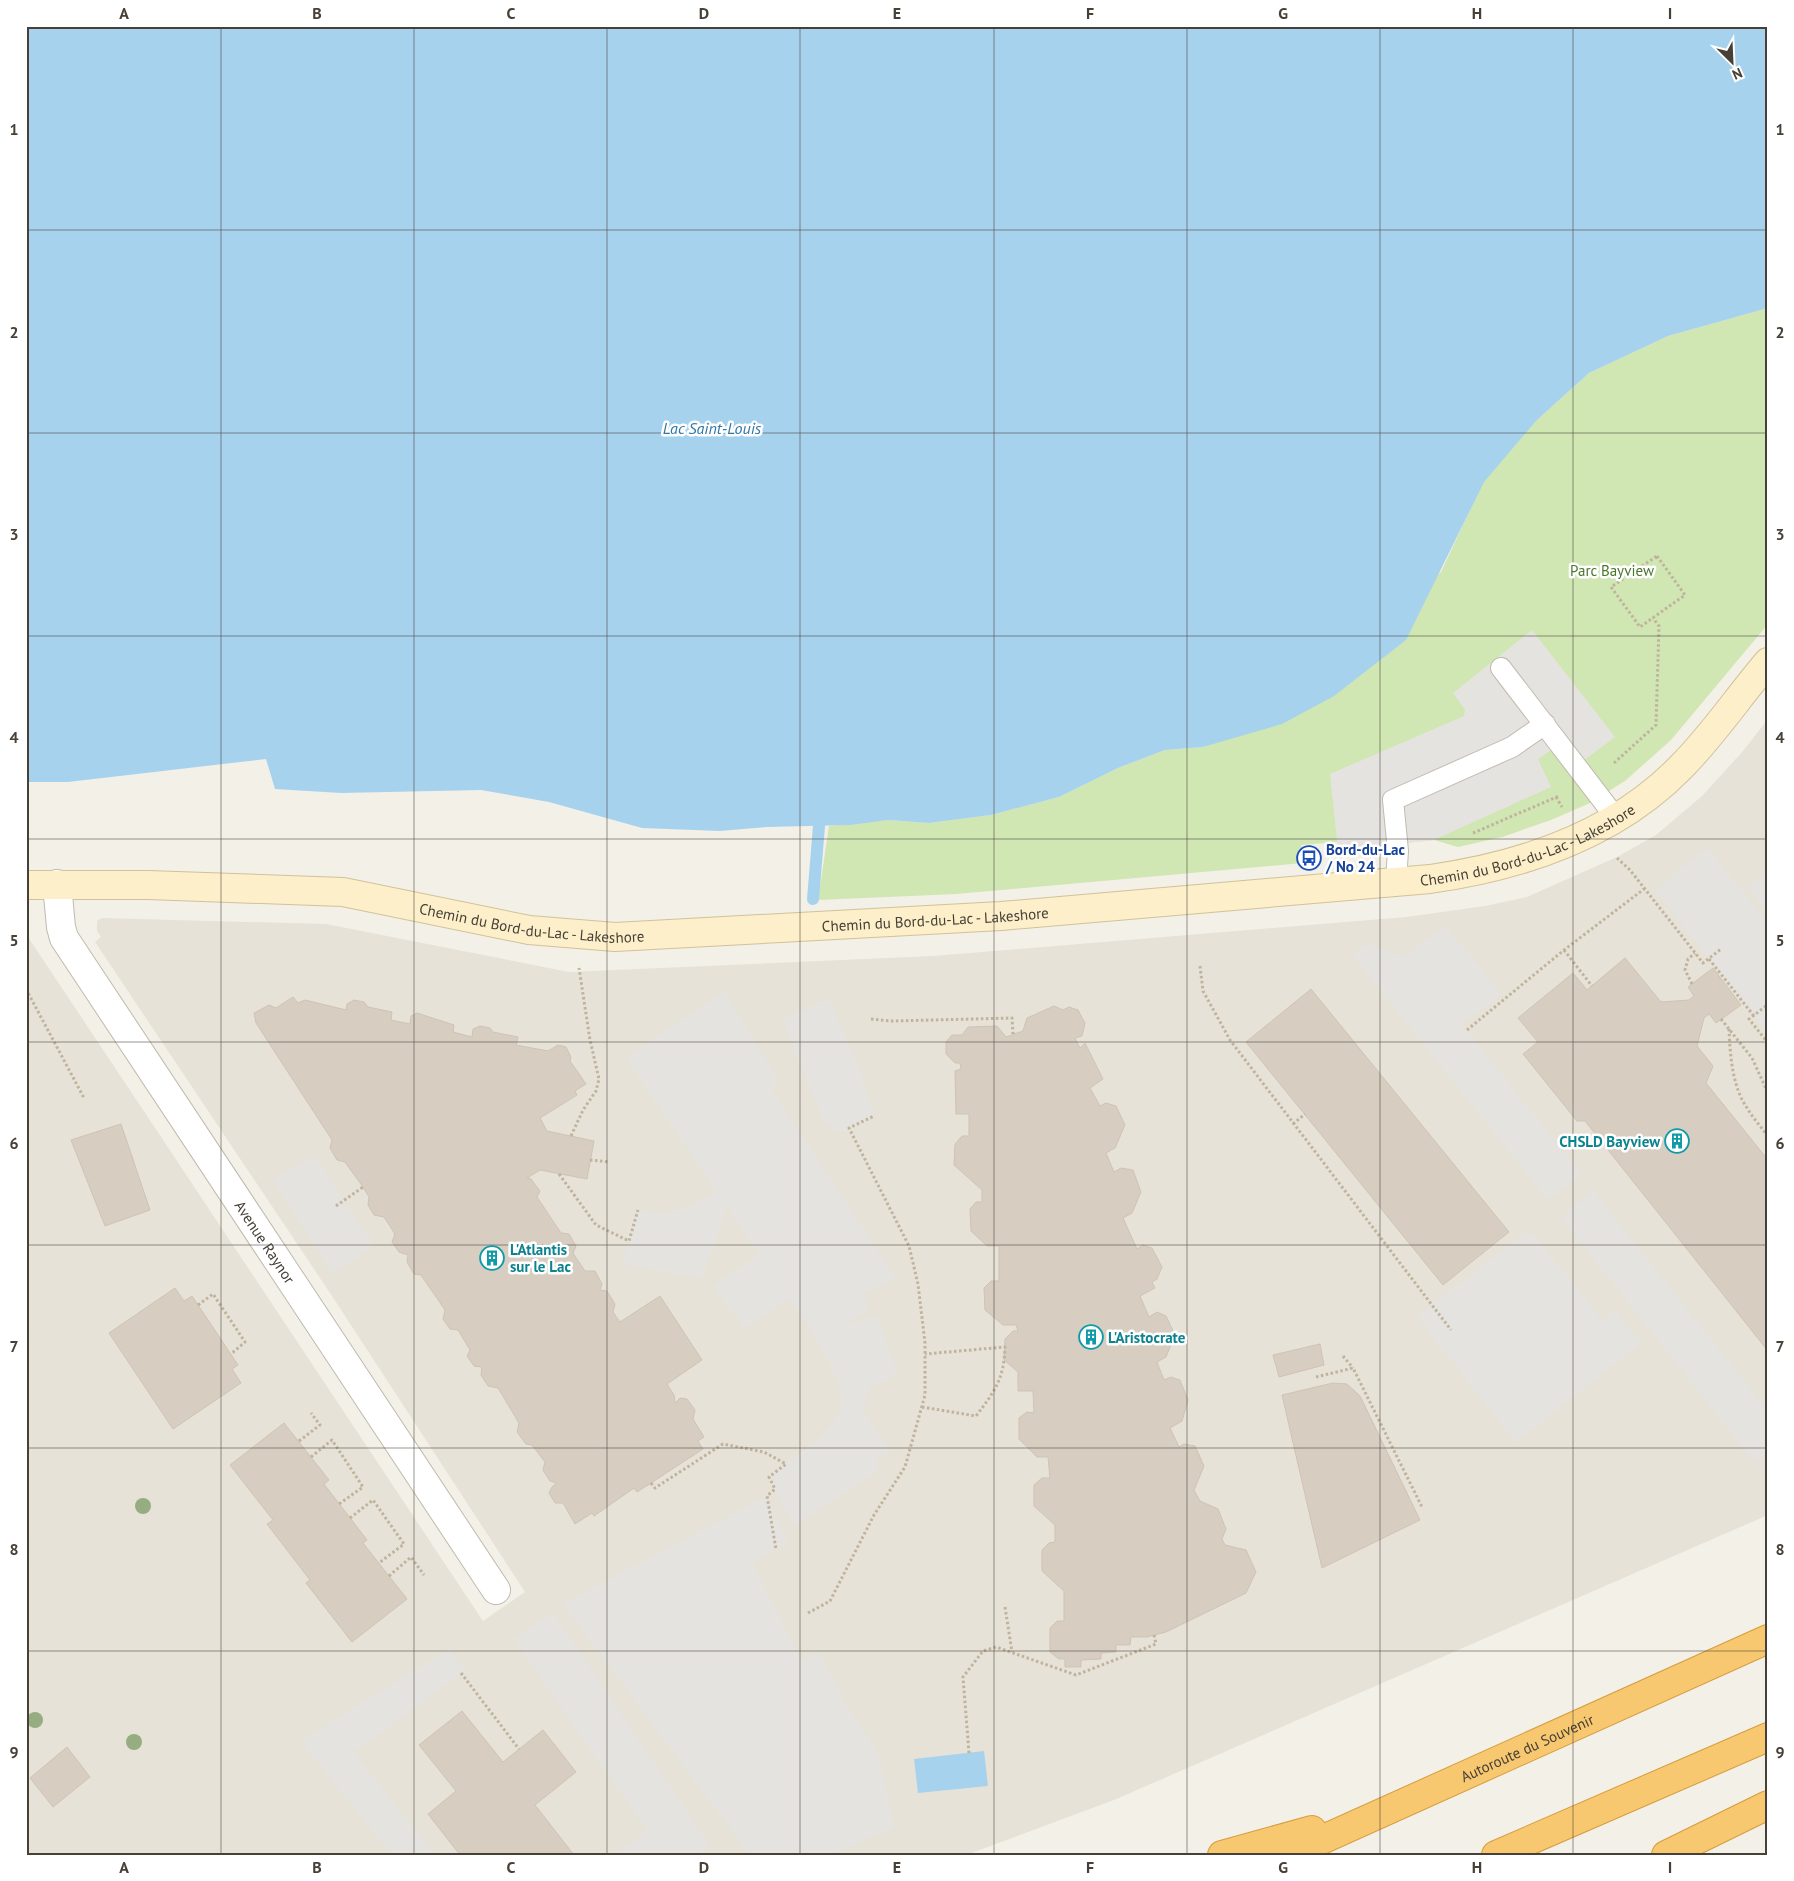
<svg xmlns="http://www.w3.org/2000/svg" width="1794" height="1881" font-family="'PT Sans',sans-serif">
  <rect width="100%" height="100%" fill="#f3f0e8"/>
  <path fill="#e7e2d7" d="M1768 719V1515L1114 1800 966 1855H26V934L483 1621 525 1592 332 1296 95 942 101 937 97 931V921L102 918 326 924 569 972 933 956 1406 917 1485 906 1527 897 1617 857 1656 835 1702 796 1743 751Z"/>
  <path fill="#d0e6b3" d="M1768 308V624L1671 740 1625 781 1590 803 1551 820 1502 837 1458 847 1434 840 1338 850 1337 842 1301 845 1303 863 956 894 818 900 829 826 888 820 929 823 991 815 1059 797 1118 768 1165 750 1203 747 1224 740 1441 572 1483 482 1537 420 1589 373 1668 336Z"/>
  <g fill="#e5e3e0">
    <path d="M1532 630 1615 737 1575 767 1560 744 1538 759 1551 787 1434 840 1338 850 1330 774 1464 716 1465 710 1453 693Z"/>
    <path d="M1707 847 1768 923V1033L1655 890Z"/>
    <path d="M1768 872V914L1747 888Z"/>
    <path d="M1446 926 1501 994 1461 1024 1581 1174 1548 1200 1353 956 1368 943 1404 957Z"/>
    <path d="M724 991 779 1081 770 1088 896 1279 862 1294 870 1308 841 1328 876 1315 898 1374 869 1388 863 1410 890 1451 876 1460 879 1470 793 1526 769 1477 822 1436 832 1425 840 1410 841 1396 838 1380 817 1339 789 1298 744 1329 713 1286 759 1254 727 1207 702 1278 622 1264 638 1210 659 1214 675 1211 689 1207 716 1192 626 1058Z"/>
    <path d="M829 999 856 1061 874 1116 840 1133 824 1122 782 1019Z"/>
    <path d="M314 1155 373 1246 332 1274 273 1180Z"/>
    <path d="M1593 1191 1768 1410V1451L1754 1462 1561 1217Z"/>
    <path d="M1527 1231 1540 1242 1603 1322 1615 1311 1641 1343 1516 1442 1417 1317Z"/>
    <path d="M767 1496 788 1543 752 1562 802 1661 819 1652 845 1703 878 1752 894 1827 829 1855H750L563 1604Z"/>
    <path d="M552 1612 710 1846 697 1855H612L647 1831 514 1639Z"/>
    <path d="M449 1649 466 1670 354 1752 434 1855H392L300 1741Z"/>
  </g>
  <g fill="#a7d2ed">
    <path d="M26 26H1768V308L1668 336 1589 373 1537 420 1484 482 1406 640 1334 696 1282 724 1203 747 1165 750 1118 768 1059 797 991 815 929 823 888 820 850 825 767 827 720 831 642 828 549 802 481 790 341 793 275 789 266 759 68 782H26Z"/>
    <path d="M984 1751 988 1786 918 1793 914 1759Z"/>
  </g>
  <g fill="none" stroke-linecap="round" stroke-linejoin="round">
    <path stroke="#a7d2ed" stroke-width="12" d="M813 899 819 826"/>
  </g>
  <g fill="#d7cec1" stroke="#cfc3b2">
    <path d="M1625 958 1661 1002 1689 1000 1694 996 1688 987 1713 968 1741 1005 1716 1023 1709 1014 1704 1018 1697 1046 1713 1066 1706 1083 1768 1160V1351L1585 1121H1577L1523 1054 1538 1042 1518 1018 1573 973 1587 990Z"/>
    <path d="M1311 989 1509 1232 1443 1285 1246 1042Z"/>
    <path d="M293 997 298 1003 305 1000 346 1010 347 1004 354 1000 364 1002 368 1007 392 1012 391 1020 410 1024 411 1016 417 1013 454 1025 453 1032 472 1037 473 1029 480 1026 490 1028 493 1032 518 1037 516 1045 548 1051 558 1045 566 1047 571 1057 570 1061 586 1084 575 1091 577 1095 540 1118 547 1131 594 1141 587 1179 540 1170 527 1178 531 1179 540 1191 537 1197 561 1233 569 1234 576 1246 573 1253 585 1271H595L602 1284 600 1290 607 1291 615 1304 613 1312 620 1322 660 1296 702 1360 667 1384 674 1395 675 1403 680 1398 687 1399 695 1410 693 1419 704 1437 698 1441 703 1449 637 1492 634 1488 594 1516 592 1513 575 1524 563 1503H555L549 1493 552 1487 557 1483 550 1481 543 1470 545 1462 532 1445 526 1444 517 1432 519 1423 498 1388 488 1386 481 1375 482 1367 474 1366 467 1356 470 1350 458 1330 450 1329 443 1319 445 1310 421 1275 414 1274 407 1262 408 1255 399 1252 392 1242 395 1234 384 1217 374 1215 368 1205 369 1197 363 1187 345 1162 337 1160 330 1148 332 1140 256 1023 254 1013 269 1005 276 1008Z"/>
    <path d="M1054 1006 1063 1010 1069 1007 1078 1010 1085 1023 1082 1036 1075 1038 1080 1048 1085 1043 1103 1079 1090 1088 1100 1106 1106 1103 1116 1106 1125 1125 1115 1148 1106 1153 1114 1172 1121 1168 1133 1170 1141 1192 1132 1213 1123 1218 1137 1249 1143 1245 1152 1248 1162 1267 1157 1279 1152 1282 1155 1288 1140 1296 1149 1317 1157 1312 1166 1316 1175 1335 1166 1357 1157 1362 1164 1380 1171 1377 1180 1380 1188 1400 1182 1421 1170 1428 1179 1447 1184 1444 1195 1446 1204 1466 1194 1490 1200 1501 1218 1509 1226 1529 1222 1539 1225 1545 1246 1550 1256 1572 1246 1593 1166 1632 1147 1637H1131L1130 1645H1116V1652L1101 1653V1659L1081 1660V1667H1065V1659H1059L1050 1652V1628L1057 1621H1064V1591L1042 1571V1550L1049 1543 1055 1542V1525L1034 1506V1485L1042 1478H1050L1048 1457H1037L1019 1439V1418L1027 1412 1034 1413 1033 1391H1018V1372L1004 1360 1005 1339 1013 1331H1018L1016 1325H1003L985 1310 984 1288 991 1281H999V1246H987L971 1231 970 1209 976 1202H982V1190L954 1165 955 1144 962 1136H969V1114H956L955 1071 961 1069 960 1063H955L946 1054V1042L952 1035H962L968 1027 997 1026 1006 1037 1023 1031 1027 1018Z"/>
    <path d="M121 1124 150 1210 105 1226 71 1140Z"/>
    <path d="M175 1288 184 1301 192 1296 238 1365 232 1369 241 1383 173 1429 109 1333Z"/>
    <path d="M1320 1344 1324 1365 1279 1377 1273 1355Z"/>
    <path d="M1333 1383 1347 1384 1360 1396 1420 1520 1322 1568 1282 1395Z"/>
    <path d="M284 1423 329 1480 324 1484 367 1540 363 1543 407 1599 352 1642 306 1583 310 1580 267 1524 273 1520 230 1465Z"/>
    <path d="M462 1711 503 1762 543 1730 576 1772 535 1805 574 1855H460L428 1814 456 1791 419 1745Z"/>
    <path d="M67 1747 90 1777 53 1807 30 1778Z"/>
  </g>
  <g fill="none" stroke-linecap="round" stroke-linejoin="round">
    <g stroke="#c1baae" stroke-width="22">
      <g id="lane">
        <path d="M1501 668 1616 818"/>
        <path d="M1396 881 1398 851 1393 800 1512 747 1545 724"/>
      </g>
    </g>
    <g stroke="#c1baae" stroke-width="30">
      <g id="street">
        <path id="s1" d="M57 884 61 927 64 938 496 1590"/>
      </g>
    </g>
    <g stroke="#d1c299" stroke-width="30">
      <g id="secondary">
        <path id="s2" d="M26 885H148L343 892 529 930 615 937 1001 916 1430 879C1522 866 1614 836 1681 767 1713 735 1738 697 1768 662"/>
      </g>
    </g>
    <g stroke="#d79c3f" stroke-width="30">
      <g id="highway">
        <path d="M1222 1855 1312 1830"/>
        <path id="s3" d="M1288 1855 1768 1639"/>
        <path d="M1496 1855 1768 1737"/>
        <path d="M1666 1855 1768 1805"/>
      </g>
    </g>
    <g stroke="#c0b39d" stroke-width="3" stroke-dasharray="2.5 2.5" stroke-linecap="butt">
      <path d="M1657 556 1685 595 1640 627 1611 587Z"/>
      <path d="M1614 763 1656 725 1659 626 1653 618"/>
      <path d="M1556 797 1562 807"/>
      <path d="M1473 833 1559 796"/>
      <path d="M1617 858 1630 870 1703 963 1721 949"/>
      <path d="M1564 950 1592 986"/>
      <path d="M1709 959 1754 1016"/>
      <path d="M1200 966 1203 991 1230 1040 1451 1330"/>
      <path d="M1692 984 1685 970 1688 959 1695 953"/>
      <path d="M26 989 84 1098"/>
      <path d="M1766 1006 1749 1019 1768 1043"/>
      <path d="M871 1019 892 1021 1012 1018 1013 1034"/>
      <path d="M1721 1019 1752 1058 1768 1093"/>
      <path d="M1729 1029C1730 1054 1732 1086 1747 1108 1753 1118 1761 1127 1768 1136"/>
      <path d="M1467 1030 1564 950 1644 889"/>
      <path d="M1293 1124 1305 1114"/>
      <path d="M571 1136 583 1110 596 1091 599 1079 590 1040 579 968"/>
      <path d="M590 1160 609 1162"/>
      <path d="M559 1174 596 1225 629 1241 638 1210"/>
      <path d="M336 1206 363 1187"/>
      <path d="M198 1305 213 1294 245 1342 231 1354"/>
      <path d="M1343 1356 1353 1368"/>
      <path d="M1316 1377 1353 1368 1422 1507"/>
      <path d="M922 1407 976 1416C995 1391 1004 1379 1005 1347L925 1354"/>
      <path d="M299 1441 320 1425 311 1413"/>
      <path d="M311 1457 332 1440 363 1487 339 1504"/>
      <path d="M651 1483 655 1488 723 1444 764 1452 786 1464 769 1477 775 1489 767 1496 776 1549"/>
      <path d="M350 1518 373 1500 404 1544 379 1563"/>
      <path d="M389 1576 411 1557 424 1575"/>
      <path d="M1005 1607 1012 1652"/>
      <path d="M808 1613 830 1601 874 1515 905 1467 925 1395V1343L918 1284 909 1246 849 1128 874 1116"/>
      <path d="M461 1673 519 1749"/>
      <path d="M969 1753 963 1677 983 1651 996 1647 1076 1675 1156 1644 1154 1635"/>
    </g>
    <use href="#lane" stroke="#fff" stroke-width="20"/>
    <use href="#street" stroke="#fff" stroke-width="28"/>
    <use href="#secondary" stroke="#fcefc9" stroke-width="28"/>
    <use href="#highway" stroke="#f7c86f" stroke-width="28"/>
  </g>
  <g fill="#96ad81">
    <circle cx="143" cy="1506" r="8"/>
    <circle cx="35" cy="1720" r="8"/>
    <circle cx="134" cy="1742" r="8"/>
  </g>
  <path fill="none" stroke="#464037" stroke-width="1" stroke-opacity="0.55" d="M221 26V1855M414 26V1855M607 26V1855M800 26V1855M994 26V1855M1187 26V1855M1380 26V1855M1573 26V1855M26 230H1768M26 433H1768M26 636H1768M26 839H1768M26 1042H1768M26 1245H1768M26 1448H1768M26 1651H1768"/>
  <defs>
    <g id="bus-ring" transform="scale(1.25)"><circle r="9.5" fill="#fff" stroke="#1a4fb4" stroke-width="1.5"/><path d="M-5-6H5V4H4V6H2V4H-2V6H-4V4H-5ZM-3.5-4V0h7V-4ZM-3.5 1.2v1.5H-2V1.2ZM2 1.2v1.5H3.5V1.2Z" fill="#1a4fb4"/></g>
    <g id="building-ring" transform="scale(1.25)"><circle r="9.5" fill="#fff" stroke="#0f9aa8" stroke-width="1.5"/><path d="M-4-6H4V6H1V3H-1V6H-4ZM-2.5-4.3h1.7v1.8h-1.7ZM.8-4.3h1.7v1.8H.8ZM-2.5-1h1.7V.8h-1.7ZM.8-1h1.7V.8H.8Z" fill="#0f9aa8"/></g>
  </defs>
  <g fill-rule="evenodd">
    <use href="#bus-ring" x="1309" y="858"/>
    <use href="#building-ring" x="1677" y="1141"/>
    <use href="#building-ring" x="492" y="1258"/>
    <use href="#building-ring" x="1091" y="1337"/>
  </g>
  <g text-anchor="middle" dominant-baseline="central" stroke-width="5" stroke-linejoin="round" paint-order="stroke">
    <g font-size="15" fill="#4a762d" stroke="#fff">
      <text x="1612" y="570">Parc Bayview</text>
    </g>
    <g font-size="15" fill="#464037" stroke="#fff">
      <text stroke="none"><textPath href="#s2" startOffset="1514">Chemin du Bord-du-Lac - Lakeshore</textPath></text>
      <text stroke="none"><textPath href="#s2" startOffset="914">Chemin du Bord-du-Lac - Lakeshore</textPath></text>
      <text stroke="none"><textPath href="#s2" startOffset="509">Chemin du Bord-du-Lac - Lakeshore</textPath></text>
      <text stroke="none"><textPath href="#s1" startOffset="419">Avenue Raynor</textPath></text>
      <text stroke="none"><textPath href="#s3" startOffset="262">Autoroute du Souvenir</textPath></text>
    </g>
    <g font-size="15" font-weight="bold" fill="#164399" stroke="#fff" text-anchor="start">
      <text x="1326" y="849">Bord-du-Lac<tspan x="1326" dy="17">/ No 24</tspan></text>
    </g>
    <g font-size="15" font-weight="bold" fill="#0d838f" stroke="#fff" text-anchor="start">
      <text x="1660" y="1141" text-anchor="end">CHSLD Bayview</text>
      <text x="510" y="1249">L'Atlantis<tspan x="510" dy="17">sur le Lac</tspan></text>
      <text x="1108" y="1337">L'Aristocrate</text>
    </g>
    <g font-size="16" font-style="italic" fill="#3278a6" stroke="#fff">
      <text x="712" y="428">Lac Saint-Louis</text>
    </g>
  </g>
  <rect width="1794" height="1881" fill="none" stroke="#ffffff" stroke-width="55"/>
  <g transform="translate(1732 62) rotate(156)" stroke="#ffffff" stroke-width="4" paint-order="stroke">
  <path d="M0-4L9 19L0 12L-9 19Z" fill="#464037"/>
  <text y="-8" font-size="14" font-weight="bold" text-anchor="middle" fill="#464037">N</text>
  </g>
  <rect x="28" y="28" width="1738" height="1826" fill="none" stroke="#464037" stroke-width="2"/>
  <g font-size="16" text-anchor="middle" font-weight="bold" fill="#464037">
    <text x="124" y="19">A</text>
    <text x="317" y="19">B</text>
    <text x="511" y="19">C</text>
    <text x="704" y="19">D</text>
    <text x="897" y="19">E</text>
    <text x="1090" y="19">F</text>
    <text x="1283" y="19">G</text>
    <text x="1477" y="19">H</text>
    <text x="1670" y="19">I</text>
    <text x="14" y="135">1</text>
    <text x="1780" y="135">1</text>
    <text x="14" y="338">2</text>
    <text x="1780" y="338">2</text>
    <text x="14" y="540">3</text>
    <text x="1780" y="540">3</text>
    <text x="14" y="743">4</text>
    <text x="1780" y="743">4</text>
    <text x="14" y="946">5</text>
    <text x="1780" y="946">5</text>
    <text x="14" y="1149">6</text>
    <text x="1780" y="1149">6</text>
    <text x="14" y="1352">7</text>
    <text x="1780" y="1352">7</text>
    <text x="14" y="1555">8</text>
    <text x="1780" y="1555">8</text>
    <text x="14" y="1758">9</text>
    <text x="1780" y="1758">9</text>
    <text x="124" y="1873">A</text>
    <text x="317" y="1873">B</text>
    <text x="511" y="1873">C</text>
    <text x="704" y="1873">D</text>
    <text x="897" y="1873">E</text>
    <text x="1090" y="1873">F</text>
    <text x="1283" y="1873">G</text>
    <text x="1477" y="1873">H</text>
    <text x="1670" y="1873">I</text>
  </g>
</svg>
